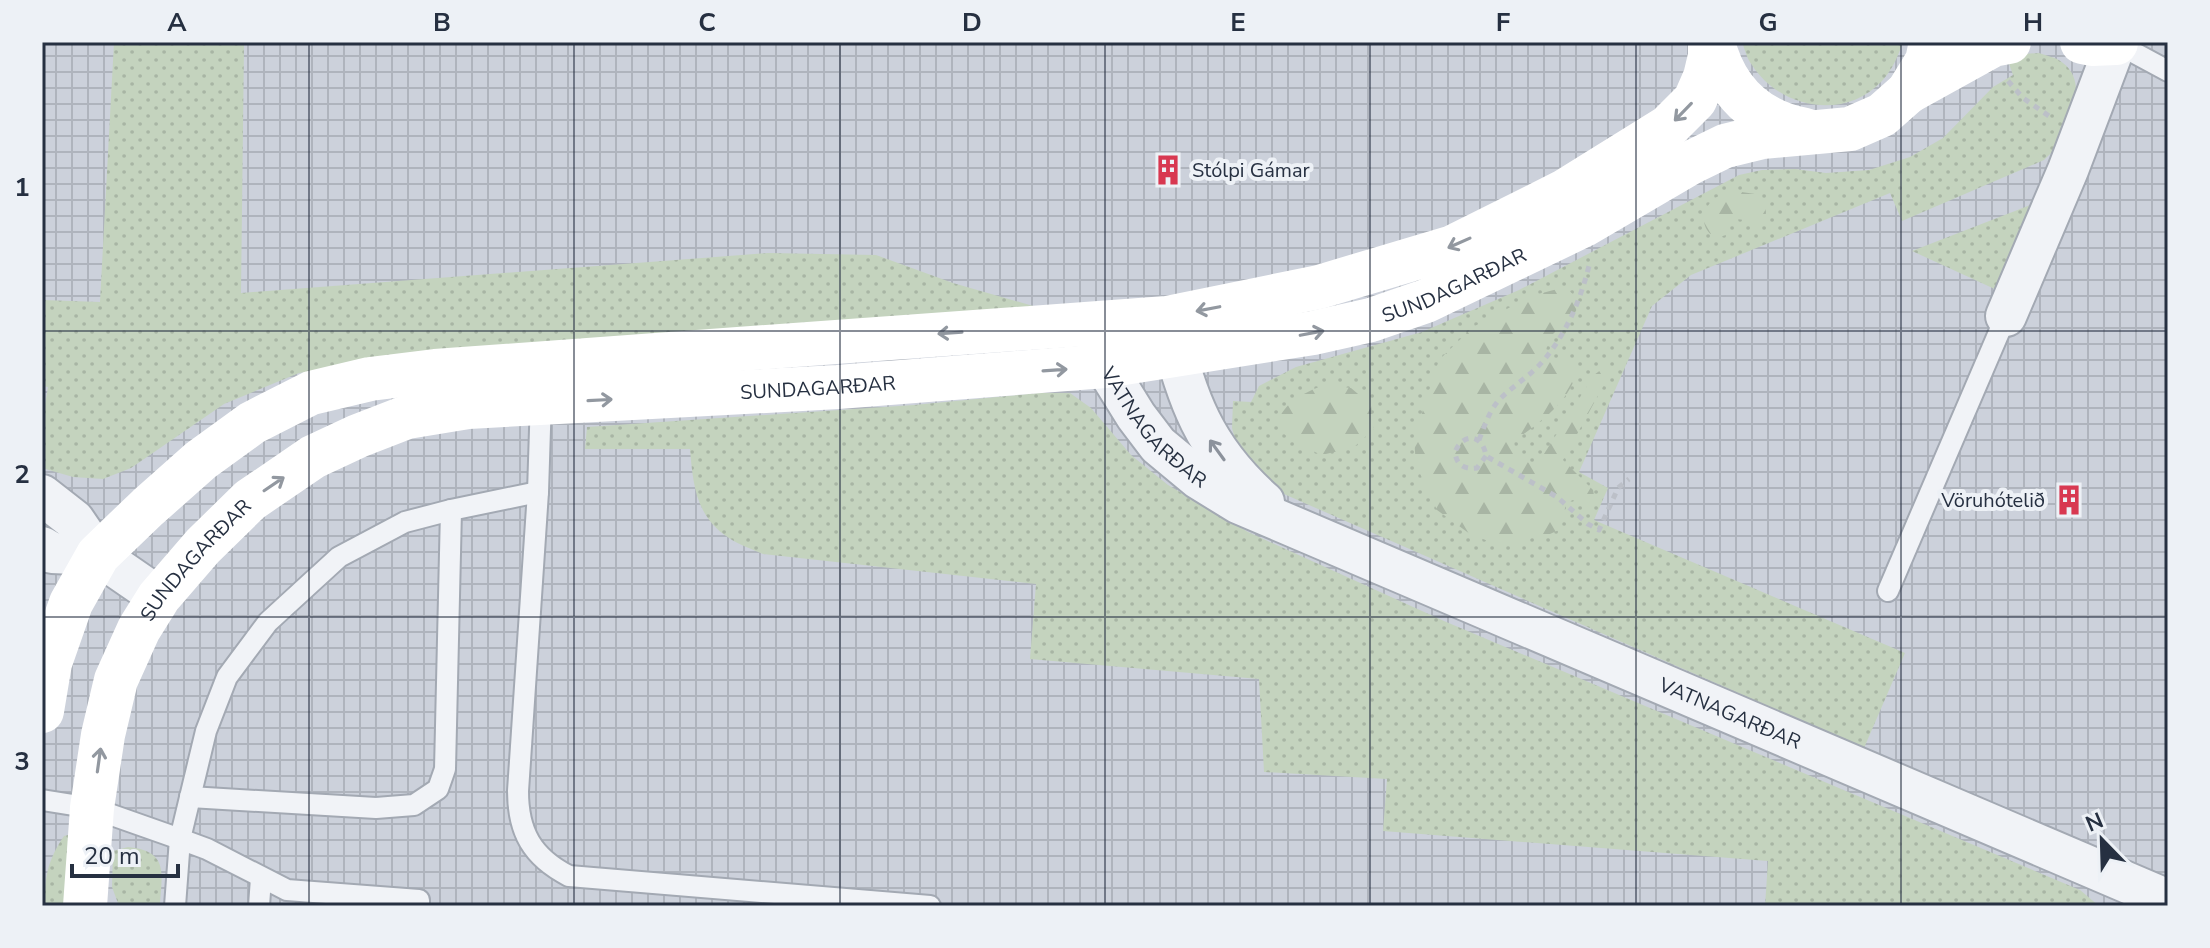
<svg xmlns="http://www.w3.org/2000/svg" width="2210" height="948" font-family="'Nunito Sans',sans-serif">
  <defs>
    <pattern id="industrial-grid" width="8" height="8" patternUnits="userSpaceOnUse" patternTransform="scale(2)"><rect width="8" height="8" fill="#ccd1db"/><path d="M0 4h8M4 0v8" fill="none" stroke="#afb4bd"/></pattern>
    <pattern id="grass-dots" width="8" height="8" patternUnits="userSpaceOnUse" patternTransform="scale(2)"><rect width="8" height="8" fill="#c4d3be"/><path d="M2 2h.1M6 6h.1" fill="none" stroke="#a8b5a4" stroke-width="1.8" stroke-linecap="round"/></pattern>
    <pattern id="forest-firs" width="22" height="20" patternUnits="userSpaceOnUse" patternTransform="scale(2)"><rect width="22" height="20" fill="#c4d3be"/><path d="M5 1l3.5 6h-7zM16 11l3.5 6h-7z" fill="#a8b5a4"/></pattern>
  </defs>
  <rect width="100%" height="100%" fill="#dee2e9"/>
  <rect fill="url(#industrial-grid)" x="42" y="42" width="2126" height="864"/>
  <g fill="url(#grass-dots)">
    <path d="M114 42H229L244 45 241 293 768 253 876 255 953 283 1040 308 386 360 299 373 224 404 131 468 103 479 73 477 42 468V422L48 387 42 386V300L100 302Z"/>
    <path d="M1742 42H1903C1898 56 1893 69 1882 81 1845 121 1780 109 1752 65 1747 59 1745 50 1742 42Z"/>
    <path d="M2039 53C2047 56 2056 57 2063 63 2087 81 2073 118 2061 140 2057 148 2050 154 2044 160L1902 221 1890 193 1691 275 1652 306 1579 472 1608 488 1594 520 1905 653 1864 748 1277 491 1239 454 1232 428 1233 401 1251 402 1259 386 1296 367 1422 332 1519 290 1739 175 1762 170 1795 169 1826 173 1869 170 1910 157 1943 138 1993 87 2013 75 2006 55Z"/>
    <path d="M2033 204 1999 291 1912 251Z"/>
    <path d="M1038 393H1070L1091 408 1131 455 1168 485 1248 532 1444 621 2080 890 2099 906H1765L1768 861 1383 831 1387 779 1264 772 1259 679 1030 659 1036 584 763 554C752 549 739 545 729 538 696 517 693 485 690 449H585L587 427 914 405Z"/>
    <path d="M68 835 67 906H44C45 877 47 861 64 836Z"/>
    <path d="M128 847C169 851 162 873 160 906H119L112 887 113 851Z"/>
  </g>
  <g fill="url(#forest-firs)">
    <path d="M1735 191 1755 194 1765 204 1766 216 1756 224 1745 220 1736 219 1728 225 1726 235 1716 238C1700 229 1700 210 1715 198 1720 195 1729 193 1735 191Z"/>
    <path d="M1565 287 1578 299 1576 311 1551 336 1545 352 1551 363 1569 361 1577 370C1571 401 1539 423 1514 441 1515 456 1523 462 1537 465L1594 375 1602 369 1607 370V379L1563 460 1593 490 1595 501 1586 508 1573 500 1566 503 1561 529 1550 534 1535 536 1521 544 1501 546 1470 534 1437 510 1416 465 1414 438 1439 360 1473 327 1531 296Z"/>
    <path d="M1324 385 1351 388 1371 405 1374 429 1353 448 1321 455 1291 440 1281 431 1277 423C1285 401 1304 393 1324 385Z"/>
  </g>
  <g fill="none" stroke-linecap="round" stroke-linejoin="round">
    <g stroke="#a3a9b3" stroke-width="24">
      <g id="service">
        <path d="M2116 43 2168 71"/>
        <path d="M541 398 538 492 518 791C518 832 532 857 569 876L930 906"/>
        <path d="M1888 591 2006 316"/>
        <path d="M190 797 376 808 414 805 438 789 445 769 451 510"/>
        <path d="M42 800 92 808 180 839 207 849 287 890 419 900V906"/>
        <path d="M175 906 180 839 206 731 227 677 268 622 339 557 405 522 451 510 538 492"/>
        <path d="M259 906 261 878"/>
      </g>
    </g>
    <g stroke="#a3a9b3" stroke-width="44">
      <g id="minor">
        <path d="M2006 316 2068 170 2116 43"/>
        <path d="M1168 323C1186 398 1204 449 1264 502"/>
        <path id="s1" d="M1099 336 1105 366 1136 416 1158 445 1199 479 1238 503 2168 900"/>
        <path d="M42 495 74 520 98 555 159 597"/>
        <path d="M42 547 52 553 98 555"/>
      </g>
    </g>
    <g stroke="#bcc0c8" stroke-width="5" stroke-dasharray="6 6" stroke-linecap="butt">
      <path d="M2008 81 2023 98 2049 116"/>
      <path d="M1479 440C1485 425 1490 408 1502 397 1516 384 1532 374 1544 360 1567 332 1580 301 1589 266"/>
      <path d="M1486 456 1477 468C1465 470 1456 465 1455 452 1463 432 1483 434 1486 456L1557 497 1588 524 1599 530 1618 488 1629 479"/>
    </g>
    <use href="#service" stroke="#f1f3f7" stroke-width="20"/>
    <use href="#minor" stroke="#f1f3f7" stroke-width="40"/>
    <g stroke="#fff" stroke-width="44">
      <path d="M1713 42C1725 91 1756 121 1805 130"/>
      <path d="M2082 42 2092 44 2116 43"/>
      <path d="M1908 92 1993 45 2009 42"/>
      <path d="M42 711 50 663 71 603 98 555 148 507 201 460 252 423 311 393 370 379 435 371 1167 318 1319 287 1453 247 1565 191 1668 127 1695 100 1705 77 1710 56V42"/>
      <path id="s2" d="M85 906 92 808 103 735 116 680 139 629 159 597 203 546 250 500 313 457 358 436 407 417 468 407 838 387 1105 366 1313 333 1371 320 1426 301 1584 225 1690 163 1725 146 1762 137 1850 129 1882 115 1908 92 1927 61 1931 42"/>
    </g>
  </g>
  <defs><path id="oneway-shaft" d="M-6 0H5M1.5-3L5.5 0L1.5 3" fill="none" stroke-width="1.6" stroke-linecap="round" stroke-linejoin="round" transform="scale(2)"/></defs>
  <g stroke="#9298a0">
    <use href="#oneway-shaft" transform="translate(1683 112) rotate(134)"/>
    <use href="#oneway-shaft" transform="translate(1459 243) rotate(156)"/>
    <use href="#oneway-shaft" transform="translate(1208 309) rotate(169)"/>
    <use href="#oneway-shaft" transform="translate(950 333) rotate(176)"/>
    <use href="#oneway-shaft" transform="translate(1312 333) rotate(-11)"/>
    <use href="#oneway-shaft" transform="translate(1055 370) rotate(-4)"/>
    <use href="#oneway-shaft" transform="translate(600 400) rotate(-3)"/>
    <use href="#oneway-shaft" transform="translate(274 484) rotate(-34)"/>
    <use href="#oneway-shaft" transform="translate(99 760) rotate(-82)"/>
  </g>
  <use stroke="#8c929c" href="#oneway-shaft" transform="translate(1217 450) rotate(-126)"/>
  <path fill="none" stroke="#263041" stroke-width="2" stroke-opacity="0.55" d="M309 42V906M574 42V906M840 42V906M1105 42V906M1370 42V906M1636 42V906M1901 42V906M42 331H2168M42 617H2168"/>
  <defs>
    <g id="building-bare" transform="scale(2.4)"><path d="M-4-6H4V6H1V3H-1V6H-4ZM-2.5-4.3h1.7v1.8h-1.7ZM.8-4.3h1.7v1.8H.8ZM-2.5-1h1.7V.8h-1.7ZM.8-1h1.7V.8H.8Z" fill="#d83851" stroke="#edf1f6" stroke-width="2.5" paint-order="stroke"/></g>
  </defs>
  <g fill-rule="evenodd">
    <use href="#building-bare" x="1168" y="170"/>
    <use href="#building-bare" x="2069" y="500"/>
  </g>
  <g text-anchor="middle" dominant-baseline="central" stroke-width="8" stroke-linejoin="round" paint-order="stroke">
    <g font-size="20" fill="#263041" stroke="#edf1f6" text-anchor="start">
      <text x="1192" y="170">Stólpi Gámar</text>
      <text x="2045" y="500" text-anchor="end">Vöruhótelið</text>
    </g>
    <g font-size="20" fill="#263041" stroke="#edf1f6">
      <text stroke="none"><textPath href="#s2" startOffset="1694">SUNDAGARÐAR</textPath></text>
      <text stroke="none"><textPath href="#s2" startOffset="1046">SUNDAGARÐAR</textPath></text>
      <text stroke="none"><textPath href="#s1" startOffset="110">VATNAGARÐAR</textPath></text>
      <text stroke="none"><textPath href="#s2" startOffset="374">SUNDAGARÐAR</textPath></text>
      <text stroke="none"><textPath href="#s1" startOffset="760">VATNAGARÐAR</textPath></text>
    </g>
  </g>
  <rect width="2210" height="948" fill="none" stroke="#edf1f6" stroke-width="88"/>
  <g transform="translate(2102 840) rotate(337)" stroke="#edf1f6" stroke-width="6" paint-order="stroke">
  <path d="M0-6L14 30L0 20L-14 30Z" fill="#263041"/>
  <text y="-12" font-size="22" font-weight="bold" text-anchor="middle" fill="#263041">N</text>
  </g>
  <path d="M72 864v12h106v-12" fill="none" stroke="#263041" stroke-width="4"/>
  <text x="84" y="864" font-size="24" fill="#263041" stroke="#edf1f6" stroke-width="6" paint-order="stroke">20 m</text>
  <rect x="44" y="44" width="2122" height="860" fill="none" stroke="#263041" stroke-width="3"/>
  <g font-size="26" text-anchor="middle" font-weight="bold" fill="#263041">
    <text x="177" y="31">A</text>
    <text x="442" y="31">B</text>
    <text x="707" y="31">C</text>
    <text x="972" y="31">D</text>
    <text x="1238" y="31">E</text>
    <text x="1503" y="31">F</text>
    <text x="1768" y="31">G</text>
    <text x="2033" y="31">H</text>
    <text x="22" y="196">1</text>
    <text x="22" y="483">2</text>
    <text x="22" y="770">3</text>
  </g>
</svg>
